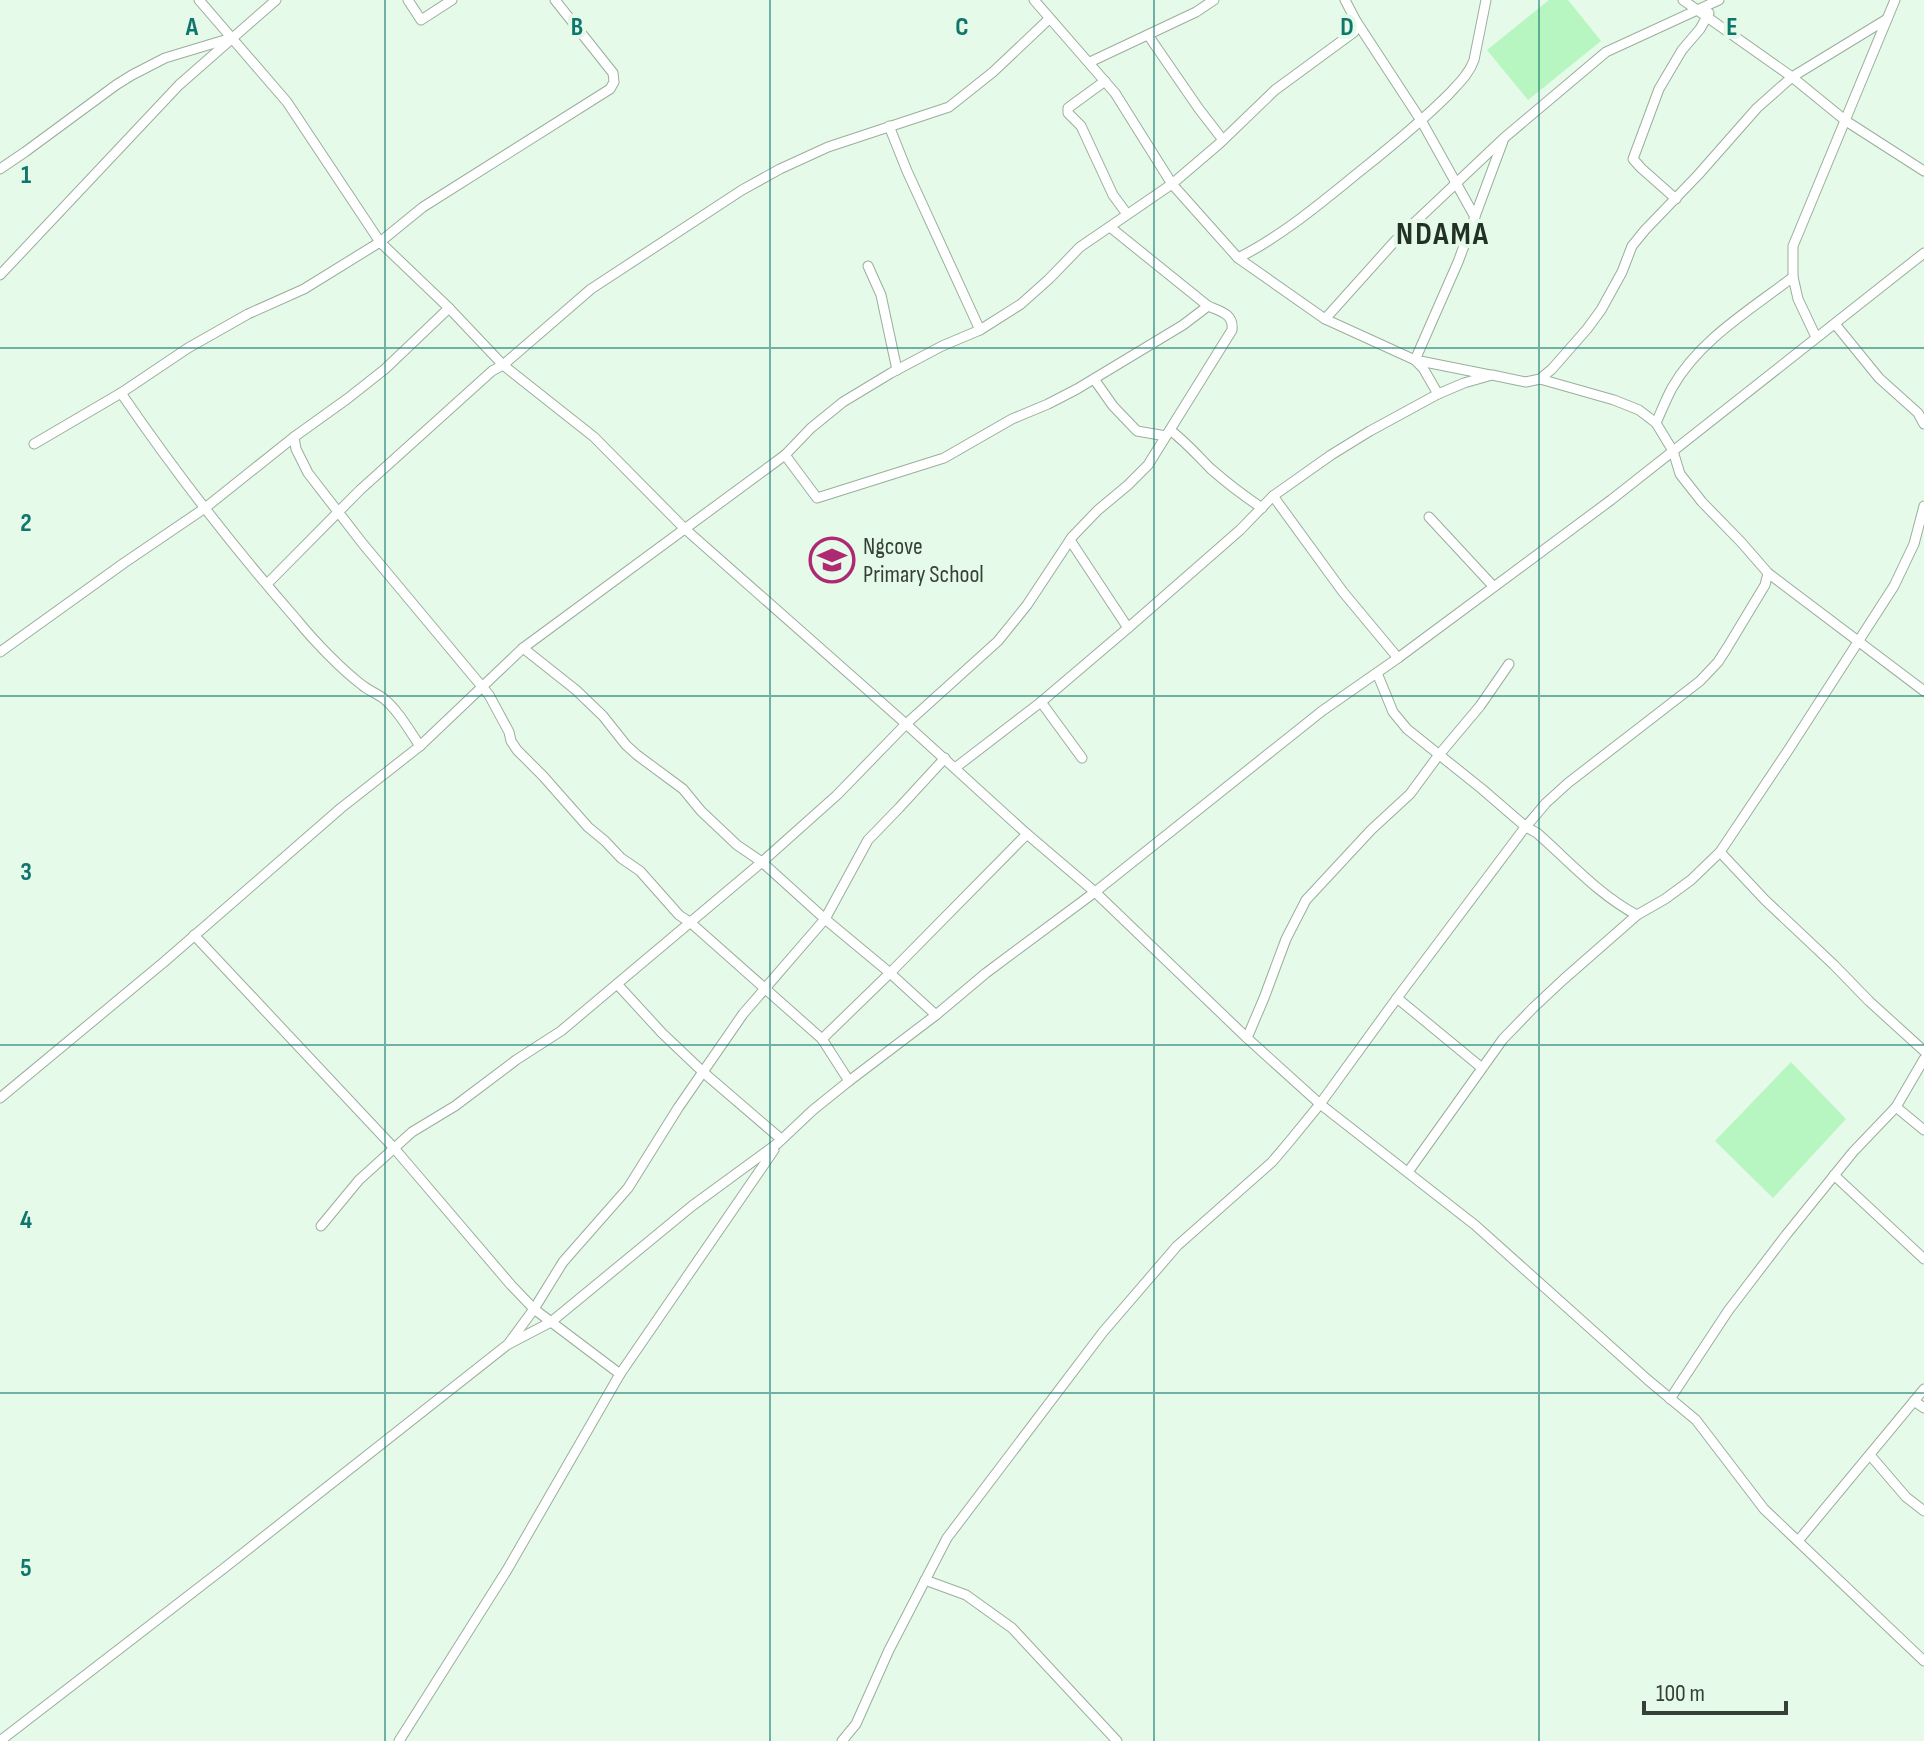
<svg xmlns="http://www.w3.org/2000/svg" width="1924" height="1741" font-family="'Sofia Sans Condensed',sans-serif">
  <rect width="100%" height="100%" fill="#e5fae8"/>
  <g fill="#b7f5c1">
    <path d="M1549 0H1568L1601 41 1528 100 1487 50Z"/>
    <path d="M1791 1062 1846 1119 1773 1198 1715 1141Z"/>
  </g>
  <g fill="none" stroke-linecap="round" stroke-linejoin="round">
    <g stroke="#9aae9d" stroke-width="11">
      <g id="minor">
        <path d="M199 0 287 102 380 242 449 308 503 365 594 437 684 528 906 724 1027 834 1095 892 1247 1038 1320 1104 1475 1225 1648 1380 1696 1420 1764 1509 1924 1661"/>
        <path d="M408 0 421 20 452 0"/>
        <path d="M1034 0 1115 93 1172 184 1238 258 1325 319 1415 360 1423 368 1438 394"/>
        <path d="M1683 0 1792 77 1846 121 1924 171"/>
        <path d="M1356 21 1422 122 1475 217"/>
        <path d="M1148 35 1199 109 1223 140"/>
        <path d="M1090 62 1196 12 1214 0"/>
        <path d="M1105 81 1068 108V113L1081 126 1113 195 1127 214"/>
        <path d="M889 126 907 171 980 330"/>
        <path d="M0 169 25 152 116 85 132 75 165 58 228 39"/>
        <path d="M1676 199 1641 168 1633 159 1659 89 1682 50 1700 29 1709 13"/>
        <path d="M1238 258C1284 235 1324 200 1364 168 1394 144 1422 121 1449 94 1459 83 1469 74 1474 60L1486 0"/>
        <path d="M868 266 881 295 897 370"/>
        <path d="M0 275 179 85 276 0"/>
        <path d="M1325 319 1395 241 1504 138 1606 52 1719 0"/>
        <path d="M1835 324 1879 378 1918 413 1924 424"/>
        <path d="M1816 337 1798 299 1793 277V246L1895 0"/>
        <path d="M1490 375 1415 360 1458 262 1503 141"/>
        <path d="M1094 379 1113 406 1137 431 1166 436"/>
        <path d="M1540 379 1614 400 1639 410 1656 423 1673 451 1680 474 1702 502 1741 542 1768 573 1924 691"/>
        <path d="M121 393C175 472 234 548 297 620 314 641 341 669 362 685 368 690 376 693 383 698 398 710 409 730 420 746"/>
        <path d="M1656 423C1661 412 1666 399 1672 388 1699 340 1750 310 1793 277"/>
        <path d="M1170 430C1186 442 1197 455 1211 469 1227 483 1244 496 1262 508"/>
        <path d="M294 437 296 449 308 473 363 544 489 695 509 732 511 741 517 750 543 776 588 827 605 841 621 858 640 871 679 915 691 923 822 1039 849 1081"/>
        <path d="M34 444 121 393 188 348 248 314 304 289 380 242 423 207 610 89 614 82 613 73 555 0"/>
        <path d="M785 455 817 498 944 458 1012 419 1048 404 1077 389 1183 325 1208 306"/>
        <path d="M1273 496 1343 592 1398 658"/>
        <path d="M1429 517 1493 586"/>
        <path d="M1070 540 1128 628"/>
        <path d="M267 584 360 490 492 371 503 365 591 289 742 190 780 169 828 147 949 107 993 72 1049 19"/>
        <path d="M523 648 576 690 603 716 626 745 637 755 683 789 701 811 737 845 762 862 825 919 890 973 936 1015"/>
        <path d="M0 652 124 563 205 508 294 437 347 399 385 369 449 308"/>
        <path d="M1377 673 1393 712 1407 729 1482 789 1526 827 1537 833C1569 861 1599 895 1637 915"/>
        <path d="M1041 702 1082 758"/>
        <path d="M955 768 1041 702 1128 628 1240 530 1273 496 1331 455 1370 431 1438 394 1464 383 1492 375 1526 382 1540 379 1552 369 1587 329 1601 310 1622 272 1632 246 1645 230 1698 175 1757 108 1792 77 1887 19"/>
        <path d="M1720 852 1765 900 1834 965 1869 1001 1924 1051"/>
        <path d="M194 935 394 1148 511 1285 534 1309 620 1374"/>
        <path d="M617 984 662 1033 703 1072 781 1139"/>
        <path d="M1247 1038 1264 998 1286 939 1306 900 1371 830 1410 794 1438 756 1480 706 1509 664"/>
        <path d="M822 1039 890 973 1027 834"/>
        <path d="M1482 1068 1397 998 1523 830 1546 803 1568 783 1700 681 1718 662 1727 648 1765 585 1768 573"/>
        <path d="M0 1098 164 962 341 808 420 746 523 648 785 455 811 428 843 402 891 373 942 346 980 330 1021 304 1049 279 1080 247 1172 184 1220 143 1275 90 1354 32 1356 21 1345 0"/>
        <path d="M1896 1107 1924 1130"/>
        <path d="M1408 1172 1503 1039 1534 1007 1564 979 1637 915 1665 899 1691 880 1720 852 1789 749 1894 586 1914 544 1924 506"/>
        <path d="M1834 1175 1924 1259"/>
        <path d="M321 1226 359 1180 412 1132 455 1106 516 1060 561 1031 762 862 837 795 906 724 998 641 1027 605 1072 537 1098 510 1128 485 1148 465 1232 330C1234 314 1220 311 1208 306L1110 227"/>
        <path d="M509 1343 534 1309 563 1262 628 1188 678 1108 743 1014 825 919 868 840 899 808 945 758"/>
        <path d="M1670 1399 1728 1311 1786 1235 1853 1152 1896 1107 1924 1059"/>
        <path d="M1914 1401 1924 1408"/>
        <path d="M1870 1455 1906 1497 1924 1511"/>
        <path d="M1798 1541 1924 1389"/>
        <path d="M925 1580 966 1595 1012 1628 1117 1741"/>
        <path d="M0 1741 223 1569 507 1345 551 1322 692 1206 778 1143 813 1110 849 1081 936 1015 986 973 1095 892 1322 711 1398 658 1611 500 1924 253"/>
        <path d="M399 1741 507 1570 620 1374 774 1150"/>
        <path d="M842 1741 856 1724 889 1650 947 1538 1103 1332 1177 1246 1272 1162 1289 1142 1320 1104 1397 998"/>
      </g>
    </g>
    <use href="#minor" stroke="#fff" stroke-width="9"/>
  </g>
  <path fill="none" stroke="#0f766e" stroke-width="2" stroke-opacity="0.55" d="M385 0V1741M770 0V1741M1154 0V1741M1539 0V1741M0 348H1924M0 696H1924M0 1045H1924M0 1393H1924"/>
  <defs>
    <g id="school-ring" transform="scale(2.3)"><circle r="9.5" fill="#e5fae8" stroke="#ae2971" stroke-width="1.5"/><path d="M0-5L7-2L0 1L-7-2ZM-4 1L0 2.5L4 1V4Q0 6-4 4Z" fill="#ae2971"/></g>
  </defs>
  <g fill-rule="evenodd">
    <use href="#school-ring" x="832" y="560"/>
  </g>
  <g text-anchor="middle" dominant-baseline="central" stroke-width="8" stroke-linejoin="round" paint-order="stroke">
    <g font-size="24" fill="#374038" stroke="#e5fae8" text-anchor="start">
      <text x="863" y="546">Ngcove<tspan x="863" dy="28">Primary School</tspan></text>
    </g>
    <g font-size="32" font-weight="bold" letter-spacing="2" fill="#213224" stroke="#e5fae8">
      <text x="1443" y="234">NDAMA</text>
    </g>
  </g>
  <g font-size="26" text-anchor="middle" font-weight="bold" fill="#0f766e" stroke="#e5fae8" stroke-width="8" stroke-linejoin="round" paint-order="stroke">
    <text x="192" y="35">A</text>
    <text x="577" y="35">B</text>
    <text x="962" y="35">C</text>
    <text x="1347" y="35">D</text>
    <text x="1732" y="35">E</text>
    <text x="26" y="183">1</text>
    <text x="26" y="531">2</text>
    <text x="26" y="880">3</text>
    <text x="26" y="1228">4</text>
    <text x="26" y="1576">5</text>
  </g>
  <path d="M1644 1701v12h142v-12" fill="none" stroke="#374038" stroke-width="4"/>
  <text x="1656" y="1701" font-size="24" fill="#374038" stroke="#e5fae8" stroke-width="6" paint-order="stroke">100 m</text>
</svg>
